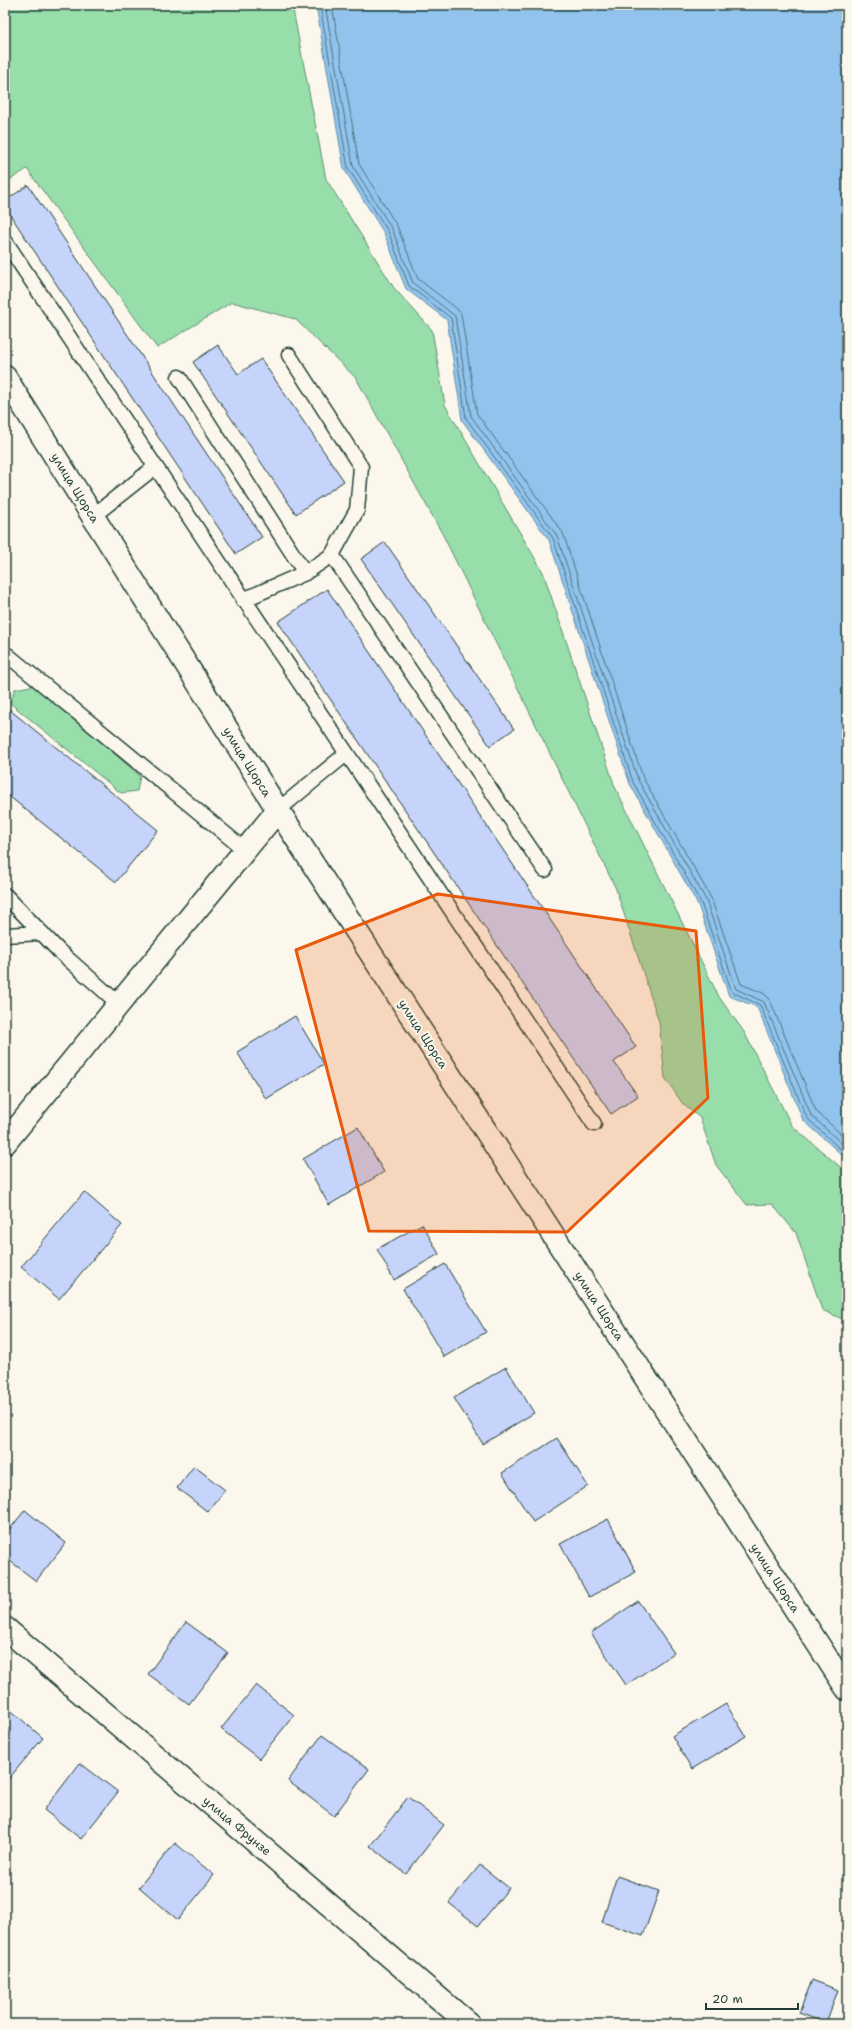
<svg xmlns="http://www.w3.org/2000/svg" width="852" height="2029" font-family="'Shantell Sans',sans-serif">
  <rect width="100%" height="100%" fill="#fbf7ec"/>
  <filter id="ink" filterUnits="userSpaceOnUse"><feTurbulence type="fractalNoise" baseFrequency=".025" numOctaves="2"/><feDisplacementMap in="SourceGraphic" scale="8" xChannelSelector="R" yChannelSelector="G"/><feConvolveMatrix kernelMatrix="1 2 1 2 8 2 1 2 1" color-interpolation-filters="sRGB"/></filter>
  <g filter="url(#ink)">
    <g fill="#98deab" stroke="#5c8e70">
      <path d="M5 5H290L293 10 326 179 394 288 432 330 445 405 543 572 615 787 719 997 744 1032 792 1126 845 1171 847 1170V1321L822 1310 796 1233 772 1204 747 1205 716 1165 700 1118 683 1104 665 1078 659 1022 616 889 444 537 356 378 295 319 232 302 157 348 27 169 5 183Z"/>
      <path d="M36 685 140 776 137 791 121 793 10 703 15 689Z"/>
    </g>
    <path fill="#91c3ed" stroke="#638da3" d="M316 5H847V1150L842 1155 803 1120 757 1007 729 996 698 905 630 784 549 540 462 420 447 320 406 289 384 233 344 169Z"/>
    <g fill="none" stroke-linecap="round" stroke-linejoin="round">
      <g stroke="#4d737e" stroke-width="1">
        <path d="M320 5 348 168 388 231 409 286 451 318 466 418 553 538 633 782 701 903 732 992 760 1005 807 1118 840 1149 847 1147"/>
        <path d="M325 5 353 166 392 229 413 283 455 316 471 416 557 536 638 780 706 900 736 989 764 1002 811 1115 841 1143 847 1142"/>
        <path d="M332 5 359 164 397 226 418 279 456 308 461 314 477 414 563 533 643 778 711 898 741 984 763 993 769 998 816 1111 843 1136H847"/>
      </g>
    </g>
    <g fill="#c6d3fa" stroke="#1f3d34">
      <path d="M28 185 262 537 236 554 5 207V201Z"/>
      <path d="M218 345 238 374 261 359 344 481 296 514 193 362Z"/>
      <path d="M385 542 514 729 490 746 361 559Z"/>
      <path d="M327 589 636 1047 614 1062 638 1096 611 1114 278 622Z"/>
      <path d="M5 706 158 830 116 882 5 793Z"/>
      <path d="M295 1016 324 1064 266 1099 237 1052Z"/>
      <path d="M358 1127 384 1172 329 1205 303 1159Z"/>
      <path d="M84 1192 122 1225 59 1299 21 1267Z"/>
      <path d="M422 1224 439 1254 394 1280 377 1249Z"/>
      <path d="M445 1264 486 1332 444 1357 403 1289Z"/>
      <path d="M506 1367 534 1413 483 1444 454 1398Z"/>
      <path d="M557 1438 588 1486 533 1522 502 1473Z"/>
      <path d="M194 1466 225 1490 208 1512 177 1488Z"/>
      <path d="M25 1510 66 1543 36 1581 5 1557V1535Z"/>
      <path d="M608 1519 636 1572 589 1597 560 1544Z"/>
      <path d="M638 1601 674 1653 626 1685 591 1633Z"/>
      <path d="M186 1622 228 1653 189 1704 148 1674Z"/>
      <path d="M256 1685 294 1715 259 1759 221 1729Z"/>
      <path d="M726 1704 746 1736 692 1769 672 1736Z"/>
      <path d="M6 1706 43 1738 5 1783V1707Z"/>
      <path d="M322 1735 369 1769 334 1816 288 1781Z"/>
      <path d="M80 1763 118 1792 81 1839 44 1810Z"/>
      <path d="M408 1797 444 1825 406 1874 370 1846Z"/>
      <path d="M175 1843 214 1875 178 1920 139 1887Z"/>
      <path d="M480 1865 509 1888 478 1926 449 1903Z"/>
      <path d="M617 1876 659 1891 643 1936 602 1922Z"/>
      <path d="M812 1980 838 1990 826 2023 799 2013Z"/>
    </g>
    <g fill="none" stroke-linecap="round" stroke-linejoin="round">
      <g stroke="#1f3d34" stroke-width="17">
        <g id="lane">
          <path d="M5 241 594 1124"/>
          <path d="M289 355 361 467 357 510 332 555 545 870"/>
          <path d="M179 377 305 573 332 555"/>
          <path d="M93 516 155 467"/>
          <path d="M243 600 305 573"/>
          <path d="M5 653 245 850"/>
          <path d="M278 810 346 754"/>
          <path d="M5 895 59 951 119 1004"/>
          <path d="M5 935 42 933"/>
        </g>
      </g>
      <g stroke="#1f3d34" stroke-width="25">
        <g id="street">
          <path d="M5 1143 278 810"/>
          <path d="M5 1628 469 2024"/>
        </g>
      </g>
      <g stroke="#1f3d34" stroke-width="25">
        <path id="secondary" d="M5 377 278 810 847 1689"/>
      </g>
      <use href="#lane" stroke="#fbf7ec" stroke-width="14"/>
      <use href="#street" stroke="#fbf7ec" stroke-width="22"/>
      <use href="#secondary" stroke="#fbf7ec" stroke-width="22"/>
    </g>
  </g>
  <path fill="#e8590c" fill-opacity="0.2" stroke="#e8590c" stroke-width="3" stroke-linejoin="round" d="M438 894 696 931 708 1098 567 1232 369 1231 296 950Z"/>
  <g text-anchor="middle" dominant-baseline="central" stroke-width="4" stroke-linejoin="round" paint-order="stroke">
    <g font-size="12" fill="#1f3d34" stroke="#fbf7ec">
      <text transform="translate(75 488) rotate(58)">улица Щорса</text>
      <text transform="translate(247 762) rotate(58)">улица Щорса</text>
      <text transform="translate(423 1034) rotate(57)">улица Щорса</text>
      <text transform="translate(599 1306) rotate(57)">улица Щорса</text>
      <text transform="translate(775 1578) rotate(57)">улица Щорса</text>
      <text transform="translate(237 1826) rotate(40)">улица Фрунзе</text>
    </g>
  </g>
  <rect width="852" height="2029" fill="none" stroke="#fbf7ec" stroke-width="20"/>
  <rect x="10" y="10" width="832" height="2009" fill="none" stroke="#1f3d34" stroke-width="1.5" filter="url(#ink)"/>
  <path d="M706 2003v6h92v-6" fill="none" stroke="#1f3d34" stroke-width="2"/>
  <text x="712" y="2003" font-size="12" fill="#1f3d34" stroke="#fbf7ec" stroke-width="3" paint-order="stroke">20 m</text>
</svg>
